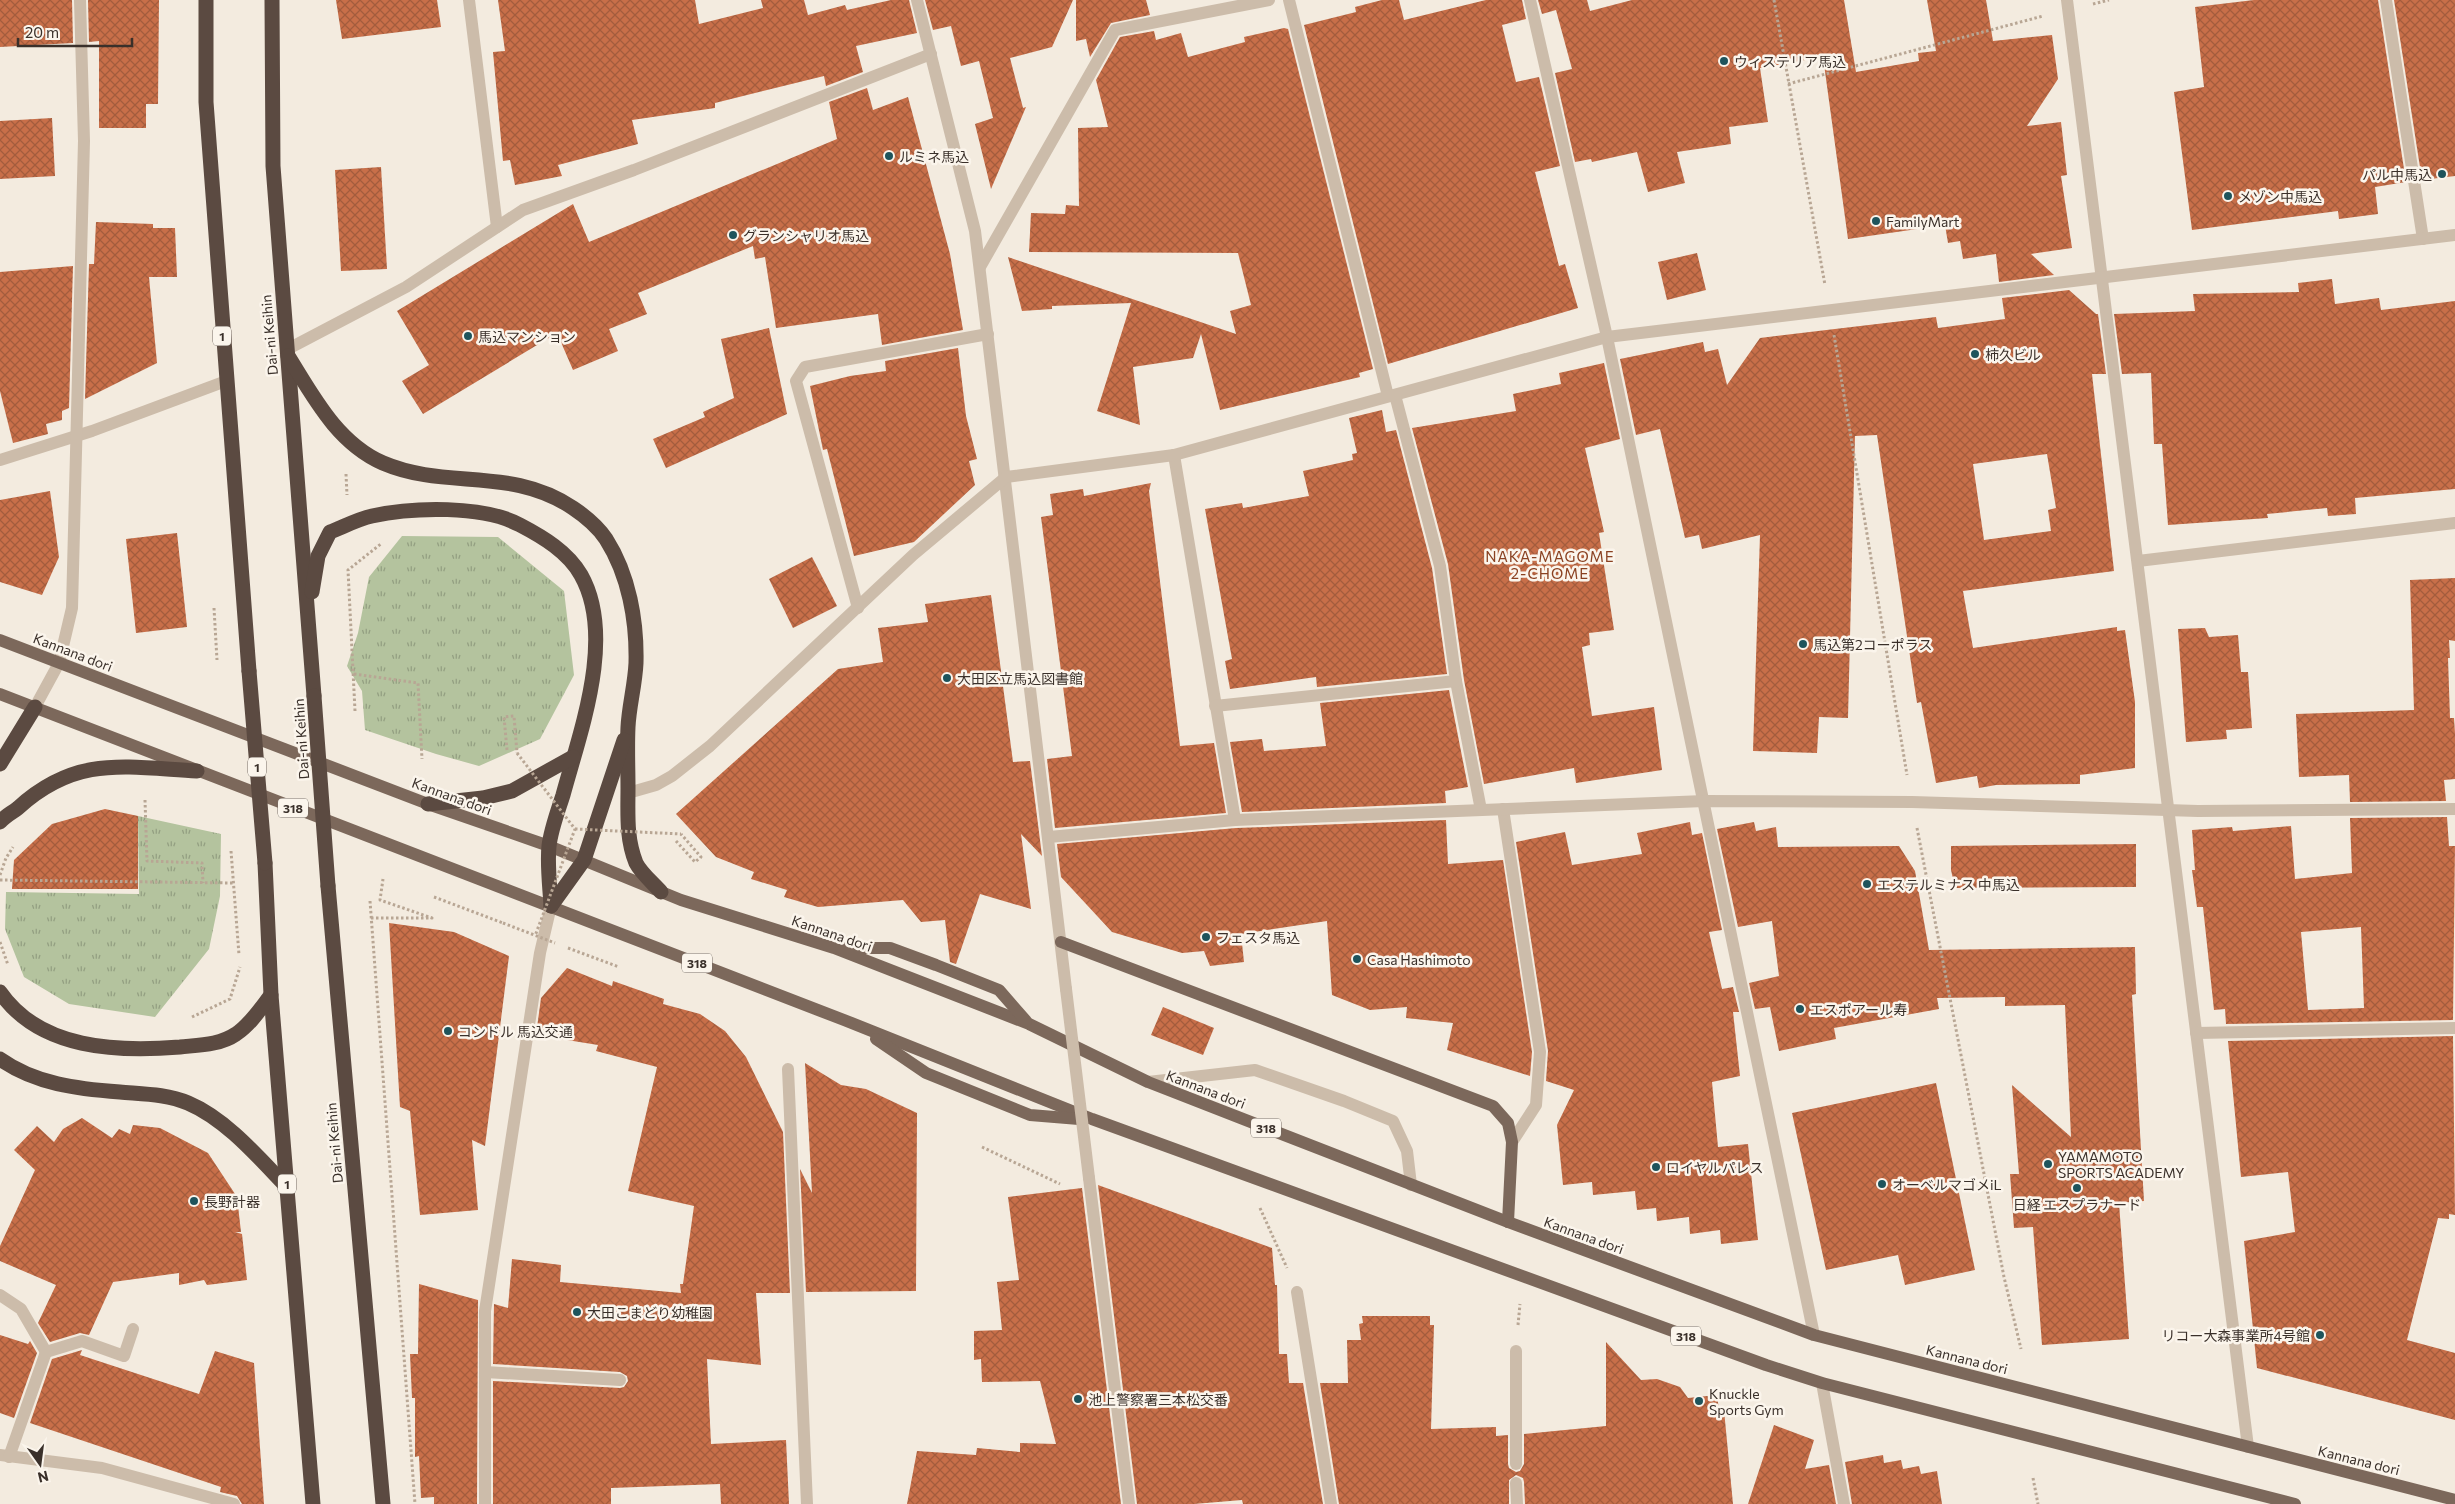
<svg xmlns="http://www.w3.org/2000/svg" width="2455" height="1504" font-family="Commissioner,'Noto Sans JP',sans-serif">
  <defs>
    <pattern id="grass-tufts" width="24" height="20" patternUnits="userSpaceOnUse" patternTransform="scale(1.25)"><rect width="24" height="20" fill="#b4c39e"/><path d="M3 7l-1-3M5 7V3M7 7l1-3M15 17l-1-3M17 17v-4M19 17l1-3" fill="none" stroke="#939f81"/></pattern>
    <pattern id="building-cross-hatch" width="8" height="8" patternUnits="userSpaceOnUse" patternTransform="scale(1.25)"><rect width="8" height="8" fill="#c86f49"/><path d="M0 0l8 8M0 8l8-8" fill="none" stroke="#a35c3d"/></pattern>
  </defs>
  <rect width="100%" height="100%" fill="#f3ebdf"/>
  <g fill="url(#grass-tufts)">
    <path d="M402 536 498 537 564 591 574 675 540 739 479 766 436 754 365 730 362 691 347 666 358 633 369 577Z"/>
    <path d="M138 816 221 834 220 896 209 949 155 1017 69 1004 24 977 5 929 6 892 139 894Z"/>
  </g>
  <g fill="url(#building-cross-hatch)" fill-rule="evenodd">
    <path d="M0 0H72L73 43 0 47Z"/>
    <path d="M88 0H159L158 104H146V128H99V41L89 42Z"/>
    <path d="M336 0H437L441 27 342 39Z"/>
    <path d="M498 0H695L699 24 763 8 761 0H804L808 15 845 5 847 10 891 0H909L917 33 856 46 863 72 826 86 824 76 715 103V108L632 120 638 144 558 165 562 176 515 185 510 160 503 161 493 52 505 51Z"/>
    <path d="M925 0H1073L1052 47 1010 58 1023 108 1026 107 991 189 975 124 993 118 979 61 961 66 951 26 933 30Z"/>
    <path d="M1076 0H1146L1150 15 1111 23 1090 57 1086 39 1076 41Z"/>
    <path d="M1382 0H1399L1404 20 1486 0H1522L1526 19 1502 25 1516 82 1539 77 1560 166 1535 172 1559 266 1565 264 1578 308 1388 364 1304 25 1356 12 1355 7Z"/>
    <path d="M1538 0H1587L1590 11 1632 0H1844L1856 72 1919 61 1918 53 1936 51 1927 0H1986L1993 41 2052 35 2058 79 2027 126 2061 122 2067 175 2061 176 2072 248 2031 254 2054 275 1999 282 1996 254 1963 259 1960 241 1948 243 1945 225 1848 239 1823 57 1760 68 1768 122 1729 127 1731 144 1677 152 1685 183 1648 192 1637 152 1592 162 1591 159 1575 162 1555 73 1572 69 1556 10 1542 14Z"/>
    <path d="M2254 0H2378L2406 182 2375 187 2378 214 2339 219 2338 211 2192 230 2174 92 2204 87 2195 7Z"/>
    <path d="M2394 0H2455V176L2422 180Z"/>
    <path d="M1284 28 1288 29 1373 369 1359 373 1360 377 1220 410 1201 334 1193 358 1133 367 1140 425 1097 411 1131 303 1052 306V309L1022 311 1008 257 1236 334 1230 311 1251 305 1238 253 1029 252 1031 213 1065 214 1066 205 1079 206 1078 128 1108 127 1096 80 1120 37 1154 31 1156 40 1181 33 1188 57 1245 42 1244 37Z"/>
    <path d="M867 88 873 110 908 97 950 254 963 330 882 345 878 314 776 328 765 257 755 259 753 246 638 293 647 314 609 329 618 351 573 370 557 333 423 414 402 381 429 365 397 311 573 204 589 242 837 139 829 102Z"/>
    <path d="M52 118 55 176 0 179V121Z"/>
    <path d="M381 167 387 269 341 271 335 170Z"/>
    <path d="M96 222 153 224V228H175L177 277H149L157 363 85 399 89 264H94Z"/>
    <path d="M1697 253 1706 290 1667 300 1658 262Z"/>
    <path d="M73 266 69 408 62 411V420L46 424 48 434 13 443 0 391V272Z"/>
    <path d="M2332 279 2335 304 2379 298 2381 310 2455 301V489L2355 498 2356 514 2328 516 2327 508 2267 514 2268 518 2168 525 2162 444H2154L2151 373 2122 374 2114 314 2195 311 2193 294 2299 292 2298 283Z"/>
    <path d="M2069 290 2096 314H2098L2106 374H2092L2114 571 1963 591 1973 648 2117 627V631L2125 630 2135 702V768L2080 775V784L1996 785 1979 788 1977 776 1936 783 1921 702 1917 703 1877 435 1855 436 1848 718 1819 717 1817 753 1753 751 1760 535 1702 549 1699 535 1685 538 1660 429 1636 435 1620 359 1703 342 1705 352 1718 349 1727 385 1760 338 1936 317 1938 328 2005 319 2002 298ZM2047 454 2056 508 2048 510 2051 531 1984 540 1973 464Z"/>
    <path d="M769 328 787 414 666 468 653 439 705 417 703 412 734 398 721 339Z"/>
    <path d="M958 348 966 416 977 459 969 461 975 485 914 542 854 556 827 449 823 450 810 386 850 376 886 371 885 361Z"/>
    <path d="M1604 363 1620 439 1585 448 1604 532 1599 533 1614 630 1589 633 1590 645 1582 647 1592 716 1654 707 1662 770 1576 783 1574 768 1484 784 1464 680 1448 564 1412 428 1516 411 1513 394 1561 384 1559 373Z"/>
    <path d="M1382 410 1386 432 1396 430 1432 568 1447 674 1317 687 1316 677 1230 689 1225 661 1232 659 1205 509 1242 503 1243 508 1309 496 1303 471 1353 460 1352 454 1357 453 1349 418Z"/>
    <path d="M1151 483 1149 491 1180 746 1214 743 1226 813 1055 828 1047 759 1072 756 1041 517 1053 515 1050 494 1083 489 1084 496Z"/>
    <path d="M50 491 59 557 42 595 0 582V500Z"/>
    <path d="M177 533 187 627 136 633 126 539Z"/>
    <path d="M812 557 837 606 793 628 769 579Z"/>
    <path d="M2455 578V641L2449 640 2450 658H2448L2450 718H2454L2455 733V779L2444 780 2446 801 2350 802 2349 775 2299 777 2296 714 2414 710 2410 580Z"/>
    <path d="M991 595 1013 762 1030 761 1042 856 1021 834 1031 909 980 894 956 964 950 962 945 920 921 922 903 900 818 907 784 897 787 890 751 879 754 872 716 857 676 814 838 669 883 662 878 628 928 622 925 604Z"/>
    <path d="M2205 628 2209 637 2238 635 2241 672H2248L2252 728 2226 730 2227 739 2186 742 2178 629Z"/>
    <path d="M1449 690 1468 787 1445 791 1446 803 1242 812 1230 742 1262 739 1264 751 1326 746 1320 703Z"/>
    <path d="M105 809 138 816V889H12L14 860 52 824Z"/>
    <path d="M2447 817 2449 846H2455L2453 1020 2226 1024 2225 1009 2214 1010 2203 907H2197L2192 870H2195L2192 830 2232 827 2233 831 2291 826 2295 879 2352 873 2350 818ZM2361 927 2364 1008 2308 1010 2301 932Z"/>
    <path d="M1446 820 1448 864 1503 860 1532 1052 1530 1076 1447 1050 1453 1023 1406 1018 1407 1007 1370 1010 1332 995 1327 921 1241 934 1244 962 1210 966 1204 951 1182 953 1112 932 1061 877 1057 844 1236 828Z"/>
    <path d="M1690 822 1692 835 1702 833 1722 930 1709 932 1722 989 1733 987 1739 1012H1733L1740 1076 1712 1082 1718 1147 1748 1144 1758 1240 1721 1244 1720 1230 1690 1234 1689 1217 1657 1221 1656 1208 1637 1210 1635 1191 1593 1195 1592 1182 1563 1185 1557 1125 1574 1090 1546 1081 1548 1051 1516 842 1565 832 1572 865 1642 854 1637 833Z"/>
    <path d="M1754 822 1756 831 1776 827 1778 847 1899 846 1915 871 1929 950 2135 947 2136 994 2132 995 2144 1201 2119 1203 2129 1339 2042 1345 2033 1227 2014 1228 2010 1174H2019L2012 1085 2071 1137 2065 1005 2005 1006V997L1937 998 1939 1009 1834 1028 1836 1039 1779 1051 1770 1007 1755 1009 1749 983 1779 976 1772 921 1738 927 1717 829Z"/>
    <path d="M2136 844V887L1955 888 1951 870V846Z"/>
    <path d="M389 923 454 932 509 956 485 1146 472 1140 478 1210 420 1215 410 1111 400 1107Z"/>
    <path d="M567 968 612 986 613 981 664 999 663 1004 700 1014 725 1031 746 1057 783 1132 790 1293H756L761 1365 707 1359 711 1444 786 1440 789 1504H721L720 1484 611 1488V1504H493V1381L620 1388 624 1387 628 1381 627 1376 620 1372 493 1364 494 1304 508 1308 512 1259 561 1265 560 1282 681 1293 680 1284H683L694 1206 628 1191 657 1067 596 1051 598 1045 536 1035 541 998Z"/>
    <path d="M1163 1007 1214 1028 1203 1055 1151 1035Z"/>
    <path d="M2453 1036 2455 1215 2449 1214V1219L2438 1218 2407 1340 2455 1353V1420L2257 1368 2244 1241 2295 1232 2288 1172 2241 1177 2228 1041Z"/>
    <path d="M805 1063 841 1085 866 1089 917 1113 916 1291 806 1292 800 1169 812 1193Z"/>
    <path d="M1936 1083 1975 1270 1905 1285 1898 1255 1826 1270 1792 1113Z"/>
    <path d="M82 1118 112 1138 119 1129 130 1134 133 1125 160 1128 208 1153 237 1197 241 1232H235L242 1234 247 1280 207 1285 204 1280 179 1285V1273L113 1282 89 1335 80 1333 50 1342 38 1323 56 1285 0 1261V1246L35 1170 14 1150 37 1126 54 1142 63 1129Z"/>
    <path d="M1098 1185 1272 1248 1275 1285H1277L1279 1354H1287L1289 1383H1303L1323 1504H1243L1242 1500 1194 1504H1137Z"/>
    <path d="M1082 1188 1121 1504H907L917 1451 976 1455 977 1448 1020 1452V1443L1056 1444 1040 1381 982 1382 981 1359 974 1360V1331L1002 1330 997 1282 1019 1280 1008 1197Z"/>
    <path d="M419 1284 478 1300 477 1504H434V1497L421 1498 419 1456 415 1457V1398H412L410 1354H418Z"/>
    <path d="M1362 1316H1430V1325H1434L1431 1429 1496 1427V1436L1508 1435V1464L1509 1468 1516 1472 1520 1471 1524 1464V1434L1606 1426V1342L1641 1380 1657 1379 1680 1387 1688 1398 1717 1395 1719 1410H1724L1733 1504H1525L1524 1482 1523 1478 1516 1475 1509 1480V1504H1339L1320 1383H1348L1347 1340H1361L1359 1324 1363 1323Z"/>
    <path d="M0 1335 28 1344 30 1341 37 1353 14 1418 0 1413Z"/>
    <path d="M82 1350 80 1355 199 1394 215 1351 254 1363 264 1504H242L237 1496 220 1492 221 1487 30 1423 52 1359Z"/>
    <path d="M1774 1425 1814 1440 1805 1469 1829 1465 1836 1504H1748Z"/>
    <path d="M1883 1455 1884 1463 1901 1460 1903 1469 1919 1466 1921 1474 1937 1471 1942 1504H1852L1845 1462Z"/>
  </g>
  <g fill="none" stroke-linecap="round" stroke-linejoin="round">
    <g stroke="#b8a694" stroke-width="3" stroke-dasharray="2.5 2.5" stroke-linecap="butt">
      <path d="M1774 0 1825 285"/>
      <path d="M2093 4 2109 0"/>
      <path d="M1788 84 2043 16"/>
      <path d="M1834 335 1907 775"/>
      <path d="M346 474 347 495"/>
      <path d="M214 608 217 660"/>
      <path d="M354 674 418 683 422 759"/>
      <path d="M355 711 348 570 382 543"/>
      <path d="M507 750 504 717 514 716 517 753"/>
      <path d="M145 800 147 861 202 863 203 883"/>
      <path d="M1917 828 2004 1277 2021 1349"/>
      <path d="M676 841 695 862 701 857 681 834"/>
      <path d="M231 851 239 955"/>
      <path d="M0 875 6 858 13 847"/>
      <path d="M0 880 233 883"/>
      <path d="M434 897 503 923"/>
      <path d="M370 901 415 1504"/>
      <path d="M371 918H432L380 900 383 879"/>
      <path d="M0 942 8 965"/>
      <path d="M568 948 619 967"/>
      <path d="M192 1017 230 999 240 967"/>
      <path d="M982 1147 1060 1184"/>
      <path d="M1260 1208 1287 1268"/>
      <path d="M1518 1325 1520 1304"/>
      <path d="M2033 1478 2038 1504"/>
    </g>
    <g stroke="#ccbcaa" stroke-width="12">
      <path d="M469 0 497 227"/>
      <path d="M917 0 975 231 1066 989"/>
      <path d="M1289 0 1388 396"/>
      <path d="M1530 0 1607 337 1814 1335"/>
      <path d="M2067 0 2248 1447"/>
      <path d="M2386 0 2423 239"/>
      <path d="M980 267 1115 30 1269 0"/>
      <path d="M286 350 406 287 523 210 634 170 931 54"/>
      <path d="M1395 395 1440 566 1456 681 1481 810"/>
      <path d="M1174 455 1235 820"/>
      <path d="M0 460 92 431 226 381"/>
      <path d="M2138 561 2455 523"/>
      <path d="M858 608 796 381 805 367 988 334"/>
      <path d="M1215 706 1456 681"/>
      <path d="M35 707 59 663 72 608 84 141 80 0"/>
      <path d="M628 793 656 785 672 776 710 746 913 555 1006 477 1174 455 1607 337 2455 235"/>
      <path d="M1503 809 1540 1052 1536 1105 1512 1142"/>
      <path d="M1049 837 1235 820 1704 801 1912 802 2198 811 2455 809"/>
      <path d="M2196 1033 2455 1028"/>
      <path d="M788 1069 807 1504"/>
      <path d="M1148 1082 1255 1070 1344 1101 1393 1121 1407 1151 1411 1185"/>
      <path d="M1089 1178 1129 1504"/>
      <path d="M1297 1292 1331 1504"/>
      <path d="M0 1295 21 1309 46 1352 82 1341 124 1356 133 1329"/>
      <path d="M485 1372 620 1380"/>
      <path d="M1822 1383 1844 1504"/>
      <path d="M0 1455 102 1468 234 1504"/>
      <path d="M9 1457 46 1352"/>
      <path d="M1516 1464V1351"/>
      <path d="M1516 1483 1517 1504"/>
      <path d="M485 1504V1311L540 953 551 906"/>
    </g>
    <g stroke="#7c685b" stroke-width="12">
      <path d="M0 640 428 804 549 846 681 900 834 948 1029 1024 1148 1082 1508 1222 1814 1335 2455 1500"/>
      <path d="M0 694 844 1020 1092 1119 1766 1365 1822 1383 2295 1504"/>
      <path d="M1061 942 1493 1106 1508 1123 1512 1142 1508 1222"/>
      <path d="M841 948H890L936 965 999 990 1026 1021"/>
      <path d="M876 1039 926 1073 1030 1115 1079 1119"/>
    </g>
    <g stroke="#5b4a41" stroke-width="15">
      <path d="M206 0V102L249 671"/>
      <path d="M272 0 273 166 314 696"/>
      <path d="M288 356C313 396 337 443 383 463 446 490 511 466 573 508 585 516 598 527 606 539 629 575 637 621 636 663 635 685 629 706 628 727 627 748 628 768 628 788 628 814 626 838 636 863 641 873 653 883 661 892"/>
      <path d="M312 592 318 556 330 532C343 527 358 519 372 516 413 507 483 505 520 525 543 537 568 552 581 575 616 637 580 732 563 795 558 811 551 829 549 846 547 865 550 887 551 906"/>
      <path d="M0 764 35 707"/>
      <path d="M428 804 483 798 512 791 573 757"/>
      <path d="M0 822C5 816 12 813 18 808 76 755 125 767 197 771"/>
      <path d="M265 863 271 995 313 1504"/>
      <path d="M328 886 383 1504"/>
      <path d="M551 906 584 860 624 740"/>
      <path d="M0 992C40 1050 118 1052 180 1047 199 1045 220 1045 236 1034 250 1025 261 1008 271 995"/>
      <path d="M0 1059C35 1084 78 1089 120 1092 143 1094 167 1094 188 1103 226 1119 259 1158 287 1187"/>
    </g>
    <g stroke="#b8a694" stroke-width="3" stroke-dasharray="2.5 2.5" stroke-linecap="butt">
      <path d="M517 753 575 829 535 936"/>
      <path d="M575 829 681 834"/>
      <path d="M503 923 555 943"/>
    </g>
    <path stroke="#ccbcaa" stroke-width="12" d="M1066 989 1089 1178"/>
    <g stroke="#5b4a41" stroke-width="15">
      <path d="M249 671 265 863"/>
      <path d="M314 696 328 886"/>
    </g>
  </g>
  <g fill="#1e545c" stroke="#fbf5ec" stroke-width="2">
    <circle cx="1724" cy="61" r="5"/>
    <circle cx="889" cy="156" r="5"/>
    <circle cx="2442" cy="174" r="5"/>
    <circle cx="2228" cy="196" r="5"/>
    <circle cx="1876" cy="221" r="5"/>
    <circle cx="733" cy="235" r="5"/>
    <circle cx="468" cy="336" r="5"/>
    <circle cx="1975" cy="354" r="5"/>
    <circle cx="1803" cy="644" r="5"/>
    <circle cx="947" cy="678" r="5"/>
    <circle cx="1867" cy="884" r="5"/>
    <circle cx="1206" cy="937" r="5"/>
    <circle cx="1357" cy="959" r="5"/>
    <circle cx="1800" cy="1009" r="5"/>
    <circle cx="448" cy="1031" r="5"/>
    <circle cx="2048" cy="1164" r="5"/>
    <circle cx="1656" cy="1167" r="5"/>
    <circle cx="1882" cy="1184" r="5"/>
    <circle cx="2077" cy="1188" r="5"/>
    <circle cx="194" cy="1201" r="5"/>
    <circle cx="577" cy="1312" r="5"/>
    <circle cx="2320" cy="1335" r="5"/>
    <circle cx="1078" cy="1399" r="5"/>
    <circle cx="1699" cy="1401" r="5"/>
  </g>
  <g text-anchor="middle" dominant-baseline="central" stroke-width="5" stroke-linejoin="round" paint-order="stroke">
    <g fill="#fbf5ec" stroke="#746b64" stroke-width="1">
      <rect x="213" y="326.5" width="18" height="19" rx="4"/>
      <rect x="248" y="757.5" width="18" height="19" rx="4"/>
      <rect x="278" y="798.5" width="30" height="19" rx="4"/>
      <rect x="682" y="953.5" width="30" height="19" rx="4"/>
      <rect x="1251" y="1118.5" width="30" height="19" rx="4"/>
      <rect x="278" y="1174.5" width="18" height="19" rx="4"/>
      <rect x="1671" y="1326.5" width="30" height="19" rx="4"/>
    </g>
    <g font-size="12" font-weight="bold" fill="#3a302a">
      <text x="222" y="336">1</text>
      <text x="257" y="767">1</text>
      <text x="293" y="808">318</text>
      <text x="697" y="963">318</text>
      <text x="1266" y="1128">318</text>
      <text x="287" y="1184">1</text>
      <text x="1686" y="1336">318</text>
    </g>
    <g font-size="14" fill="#3a302a" stroke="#fbf5ec" text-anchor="start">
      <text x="1734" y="61">ウィステリア馬込</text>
      <text x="899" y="156">ルミネ馬込</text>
      <text x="2432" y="174" text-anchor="end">パル中馬込</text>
      <text x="2238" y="196">メゾン中馬込</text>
      <text x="1886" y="221">FamilyMart</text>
      <text x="743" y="235">グランシャリオ馬込</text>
      <text x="478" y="336">馬込マンション</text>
      <text x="1985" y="354">柿久ビル</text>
      <text x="1813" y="644">馬込第2コーポラス</text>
      <text x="957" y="678">大田区立馬込図書館</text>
      <text x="1877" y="884">エステルミナス 中馬込</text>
      <text x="1216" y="937">フェスタ馬込</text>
      <text x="1367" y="959">Casa Hashimoto</text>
      <text x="1810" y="1009">エスポアール寿</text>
      <text x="458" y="1031">コンドル 馬込交通</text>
      <text x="2058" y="1156">YAMAMOTO<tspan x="2058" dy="16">SPORTS ACADEMY</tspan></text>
      <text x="1666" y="1167">ロイヤルパレス</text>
      <text x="1892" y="1184">オーベルマゴメiL</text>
      <text x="204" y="1201">長野計器</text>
      <text x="2077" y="1204" text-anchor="middle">日経 エスプラナード</text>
      <text x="587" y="1312">大田こまどり幼稚園</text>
      <text x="2310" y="1335" text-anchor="end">リコー大森事業所4号館</text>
      <text x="1709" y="1393">Knuckle<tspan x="1709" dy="16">Sports Gym</tspan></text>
      <text x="1088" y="1399">池上警察署三本松交番</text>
    </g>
    <g font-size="14" fill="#3a302a" stroke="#fbf5ec">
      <text transform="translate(269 335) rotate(-95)">Dai-ni Keihin</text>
      <text transform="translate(73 652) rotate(21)">Kannana dori</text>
      <text transform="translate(301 739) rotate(-94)">Dai-ni Keihin</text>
      <text transform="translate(452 796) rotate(20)">Kannana dori</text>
      <text transform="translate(832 933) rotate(19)">Kannana dori</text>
      <text transform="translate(1206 1089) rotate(21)">Kannana dori</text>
      <text transform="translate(334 1143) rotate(-95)">Dai-ni Keihin</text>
      <text transform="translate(1584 1235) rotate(20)">Kannana dori</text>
      <text transform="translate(1967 1359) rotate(14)">Kannana dori</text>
      <text transform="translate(2359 1460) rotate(14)">Kannana dori</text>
    </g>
    <g font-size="15" letter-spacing="1" fill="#8a4121" stroke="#fbf5ec">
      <text x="1550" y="556">NAKA-MAGOME<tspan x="1550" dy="17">2-CHOME</tspan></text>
    </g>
  </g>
  <g transform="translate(40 1464) rotate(166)" stroke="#fbf5ec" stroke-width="4" paint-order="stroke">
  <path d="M0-4L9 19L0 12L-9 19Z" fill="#3a302a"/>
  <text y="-8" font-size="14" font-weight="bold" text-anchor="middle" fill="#3a302a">N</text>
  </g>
  <path d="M18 38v8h114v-8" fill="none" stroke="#3a302a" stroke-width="2.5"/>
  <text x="25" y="38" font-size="15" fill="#3a302a" stroke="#fbf5ec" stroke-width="4" paint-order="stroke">20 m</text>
</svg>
